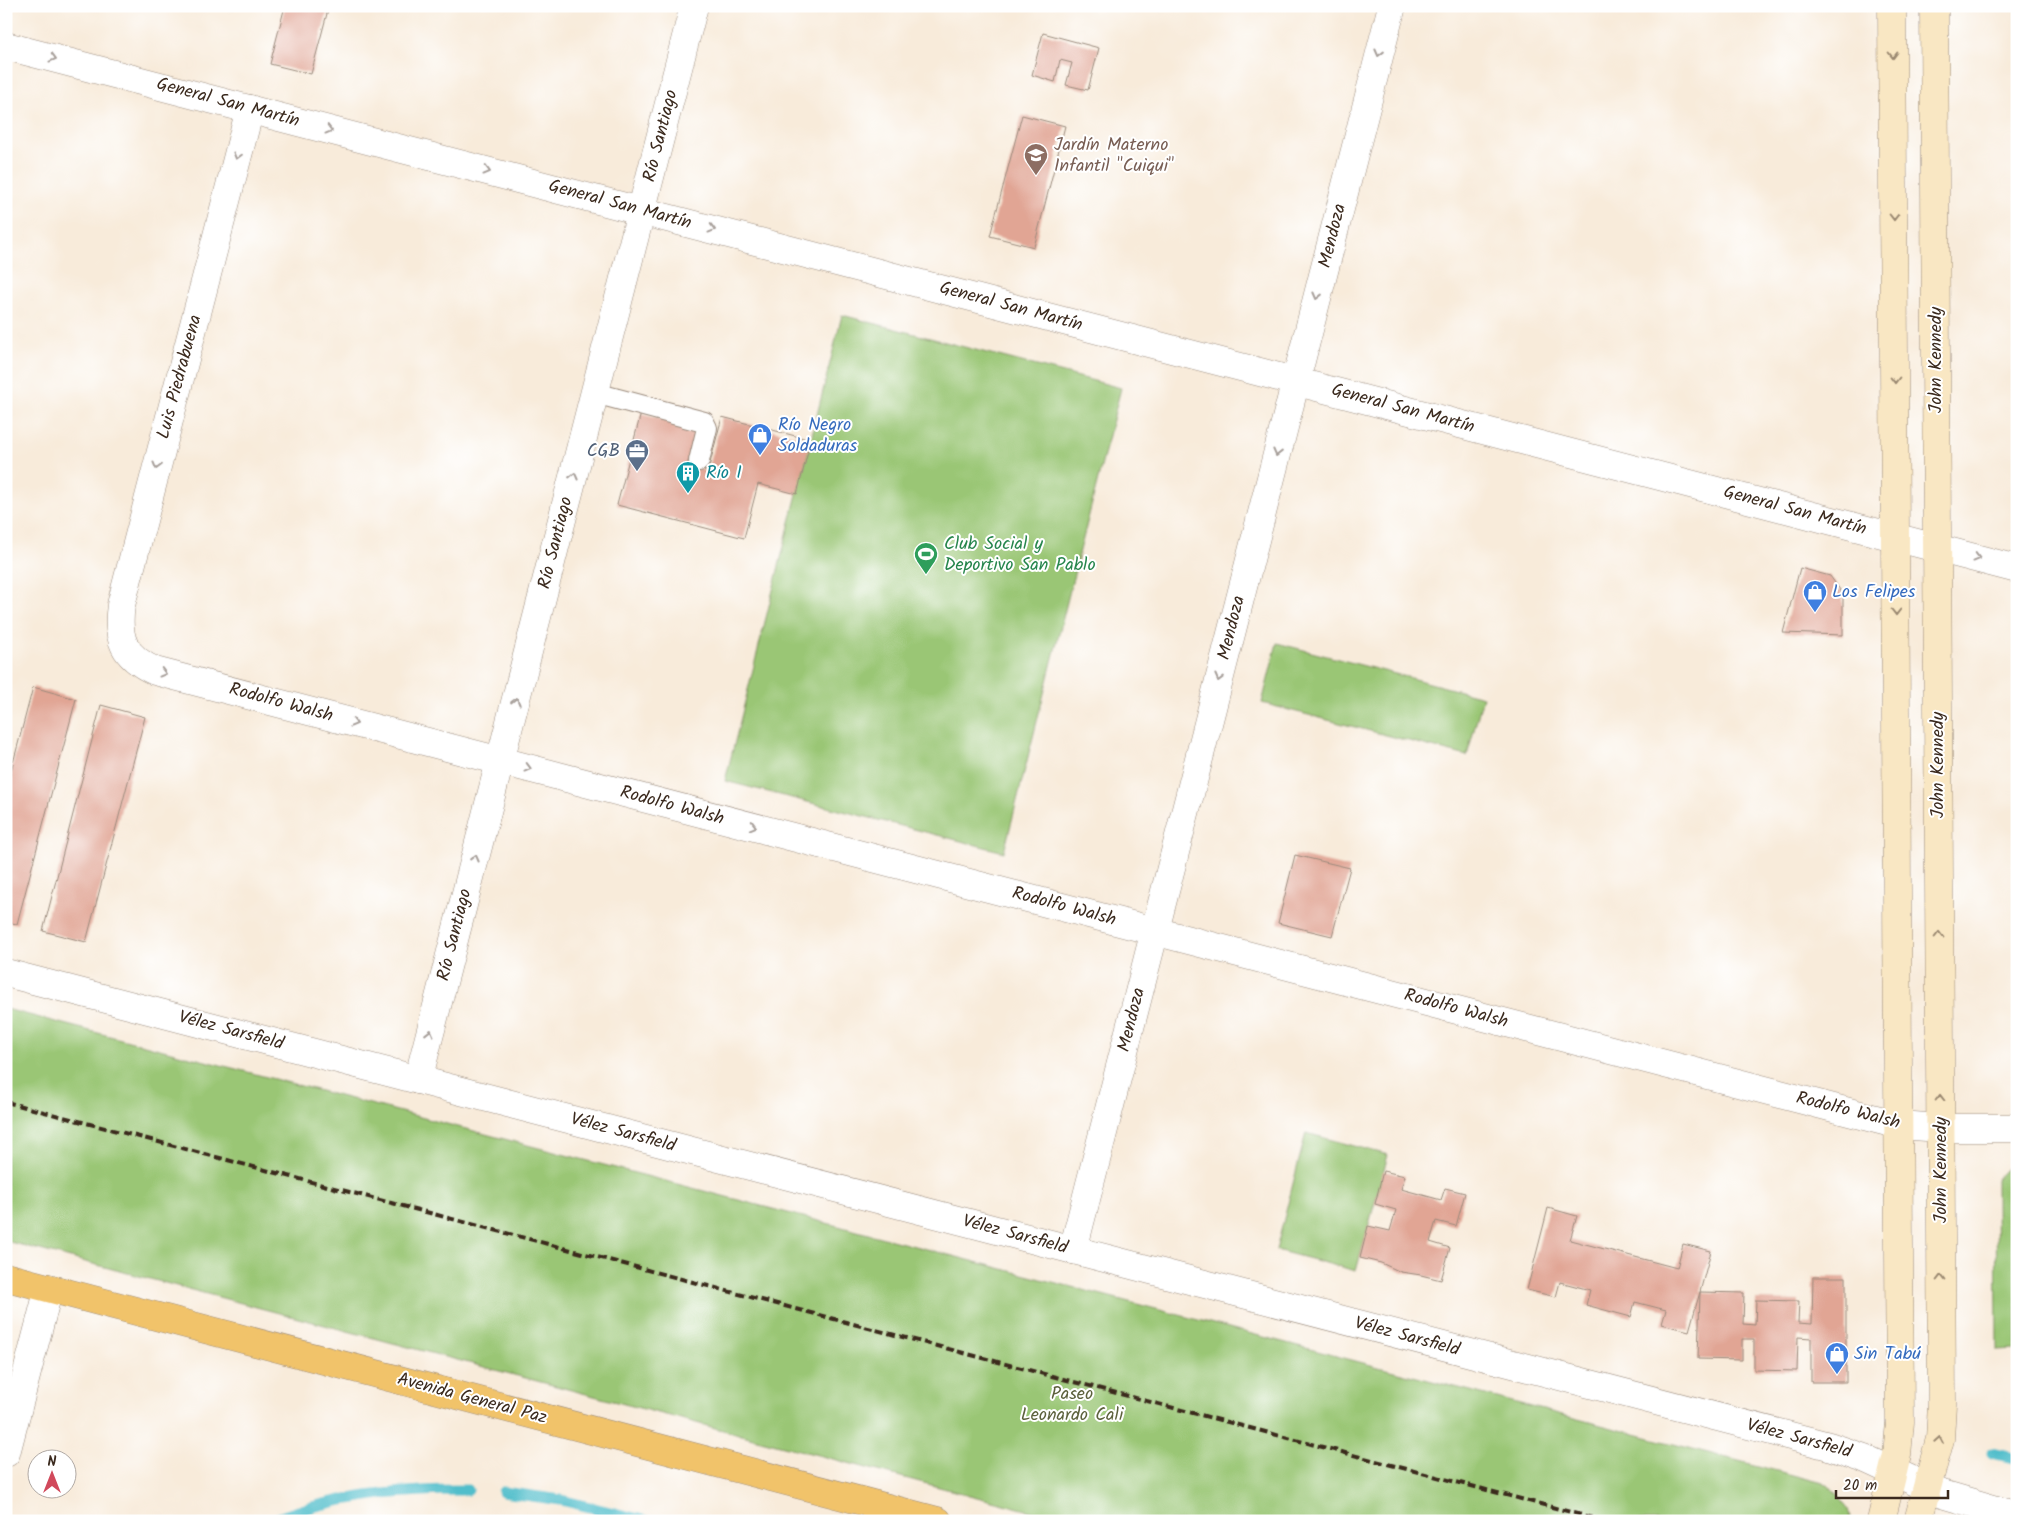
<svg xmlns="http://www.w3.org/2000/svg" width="2023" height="1527" font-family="Kalam,sans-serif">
  <rect width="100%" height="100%" fill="#fff"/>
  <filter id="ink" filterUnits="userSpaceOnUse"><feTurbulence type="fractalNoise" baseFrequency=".02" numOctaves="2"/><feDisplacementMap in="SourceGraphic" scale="10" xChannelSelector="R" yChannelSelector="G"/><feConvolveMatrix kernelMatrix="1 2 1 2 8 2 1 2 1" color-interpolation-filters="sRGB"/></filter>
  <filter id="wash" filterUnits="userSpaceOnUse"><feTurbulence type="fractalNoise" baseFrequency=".0096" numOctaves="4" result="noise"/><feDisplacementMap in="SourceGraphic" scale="20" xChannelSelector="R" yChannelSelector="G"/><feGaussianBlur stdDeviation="1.12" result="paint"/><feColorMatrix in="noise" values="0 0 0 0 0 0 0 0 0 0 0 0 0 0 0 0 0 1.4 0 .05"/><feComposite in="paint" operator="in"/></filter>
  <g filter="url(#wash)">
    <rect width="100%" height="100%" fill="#f8ebda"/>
    <g fill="#9ac674" stroke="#6a7849">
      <path d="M842 315 1121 388 1004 852 725 781Z"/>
      <path d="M1277 643 1483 697 1467 756 1262 703Z"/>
      <path d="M6 1009 1827 1484 1848 1509 1851 1521H1068L6 1241Z"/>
      <path d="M1306 1133 1388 1155 1356 1271 1276 1250Z"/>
      <path d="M2009 1165H2017V1350L1997 1351 1996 1179Z"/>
    </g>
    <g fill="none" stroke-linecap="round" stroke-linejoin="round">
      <g stroke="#51becb" stroke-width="11">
        <path d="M1992 1453 2017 1459"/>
        <path d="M503 1492 561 1500 647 1521"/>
        <path d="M271 1521C334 1495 402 1490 468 1490"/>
      </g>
    </g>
    <g id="blocks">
      <g fill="#e1a594">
        <path d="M285 6H329L311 74 270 64Z"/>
        <path d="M1043 33 1099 48 1088 90 1066 85 1072 63 1060 60 1055 82 1032 75Z"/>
        <path d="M1022 115 1065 126 1034 247 990 236Z"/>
        <path d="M641 413 697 427 687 466 708 471 722 417 811 440 797 494 758 484 744 538 617 505Z"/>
        <path d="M1800 568 1830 576 1843 594V635L1783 633Z"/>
        <path d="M33 687 76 699 17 924 6 922V790Z"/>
        <path d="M101 705 145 717 86 942 43 931Z"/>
        <path d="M1295 855 1350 868 1332 936 1278 923Z"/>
        <path d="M1383 1171 1405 1176 1401 1189 1441 1200 1445 1188 1465 1193 1456 1226 1436 1221 1430 1242 1450 1248 1441 1280 1421 1275 1401 1272 1381 1263 1360 1258 1368 1226 1390 1231 1396 1210 1375 1204Z"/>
        <path d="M1548 1208 1577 1216 1570 1240 1677 1268 1683 1244 1711 1251 1700 1292 1744 1293 1743 1324 1755 1325 1756 1300 1799 1301 1798 1323 1812 1324 1813 1277H1846V1382H1811V1338L1798 1337 1797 1371 1754 1370V1339H1742V1360L1698 1359 1700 1292 1689 1331 1662 1324 1666 1310 1635 1302 1631 1317 1586 1305 1590 1290 1560 1282 1556 1297 1527 1290Z"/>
      </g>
    </g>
  </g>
  <g filter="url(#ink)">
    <use href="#blocks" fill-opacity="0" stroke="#9a8a7c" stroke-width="1"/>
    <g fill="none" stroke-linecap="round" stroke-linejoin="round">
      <g stroke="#9a8a7c" stroke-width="22">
        <path id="service" d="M595 393 704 422 707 428 699 461"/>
      </g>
      <g stroke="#9a8a7c" stroke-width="29">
        <g id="minor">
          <path d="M6 46 2017 569"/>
          <path d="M250 109 121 605C116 639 124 657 155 671L1899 1125 1941 1128H2017"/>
          <path d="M418 1080 694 6"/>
          <path d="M1073 1250 1392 6"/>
        </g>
      </g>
      <g stroke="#9a8a7c" stroke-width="29">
        <g id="tertiary">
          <path d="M6 973 1829 1446 1864 1458 1942 1494 2017 1516"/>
          <path d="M6 1453 49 1288"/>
        </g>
      </g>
      <g stroke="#9a8a7c" stroke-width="29">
        <g id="secondary">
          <path d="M1881 1521 1897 1455 1900 1422 1892 6"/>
          <path d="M1918 1521 1940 1439 1942 1404 1934 6"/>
        </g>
      </g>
      <g stroke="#9a8a7c" stroke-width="29">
        <path id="primary" d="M6 1277 938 1521"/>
      </g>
      <use href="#service" stroke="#fff" stroke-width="20"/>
      <use href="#minor" stroke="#fff" stroke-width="28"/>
      <use href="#tertiary" stroke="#fff" stroke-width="28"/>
      <use href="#secondary" stroke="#f9e7c3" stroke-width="28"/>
      <use href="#primary" stroke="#f1c36a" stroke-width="28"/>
      <path stroke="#3b2a1e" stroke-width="4" stroke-dasharray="8 4" stroke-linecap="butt" d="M6 1102 1605 1521"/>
    </g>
    <defs><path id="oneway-chevron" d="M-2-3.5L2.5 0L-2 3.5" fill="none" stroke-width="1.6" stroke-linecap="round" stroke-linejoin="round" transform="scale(1.25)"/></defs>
    <g stroke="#a79f9a">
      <use href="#oneway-chevron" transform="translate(1379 53) rotate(104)"/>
      <use href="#oneway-chevron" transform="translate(53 58) rotate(15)"/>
      <use href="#oneway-chevron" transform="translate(329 130) rotate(15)"/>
      <use href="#oneway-chevron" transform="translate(237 156) rotate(105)"/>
      <use href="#oneway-chevron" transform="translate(487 171) rotate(15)"/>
      <use href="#oneway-chevron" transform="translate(712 229) rotate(15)"/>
      <use href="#oneway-chevron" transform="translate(1317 296) rotate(104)"/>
      <use href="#oneway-chevron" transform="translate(1277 453) rotate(104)"/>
      <use href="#oneway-chevron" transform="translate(157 466) rotate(105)"/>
      <use href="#oneway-chevron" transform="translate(574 476) rotate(-76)"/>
      <use href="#oneway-chevron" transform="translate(1977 558) rotate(15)"/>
      <use href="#oneway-chevron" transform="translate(163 673) rotate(15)"/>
      <use href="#oneway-chevron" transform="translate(1219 678) rotate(104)"/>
      <use href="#oneway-chevron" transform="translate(516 701) rotate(-76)"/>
      <use href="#oneway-chevron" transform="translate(354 723) rotate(15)"/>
      <use href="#oneway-chevron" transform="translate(528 768) rotate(15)"/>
      <use href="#oneway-chevron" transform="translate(753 826) rotate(15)"/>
      <use href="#oneway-chevron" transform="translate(475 858) rotate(-76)"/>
      <use href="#oneway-chevron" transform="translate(430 1033) rotate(-76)"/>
    </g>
    <g stroke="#9a8870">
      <use href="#oneway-chevron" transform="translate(1893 55) rotate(90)"/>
      <use href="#oneway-chevron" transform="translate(1894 217) rotate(90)"/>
      <use href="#oneway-chevron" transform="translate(1895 380) rotate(90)"/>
      <use href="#oneway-chevron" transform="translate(1896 612) rotate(90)"/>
      <use href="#oneway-chevron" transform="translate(1939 935) rotate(-90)"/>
      <use href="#oneway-chevron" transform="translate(1940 1098) rotate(-90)"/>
      <use href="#oneway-chevron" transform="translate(1941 1278) rotate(-90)"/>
      <use href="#oneway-chevron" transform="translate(1939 1440) rotate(-80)"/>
    </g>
  </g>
  <defs>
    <g id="school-pin" transform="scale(1.25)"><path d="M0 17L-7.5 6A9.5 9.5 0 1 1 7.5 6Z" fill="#8d6e63" stroke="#fff"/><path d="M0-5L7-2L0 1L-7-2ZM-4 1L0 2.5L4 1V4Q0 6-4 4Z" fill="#fff"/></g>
    <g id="shop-pin" transform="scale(1.25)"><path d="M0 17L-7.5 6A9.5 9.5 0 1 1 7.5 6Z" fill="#3f7fe0" stroke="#fff"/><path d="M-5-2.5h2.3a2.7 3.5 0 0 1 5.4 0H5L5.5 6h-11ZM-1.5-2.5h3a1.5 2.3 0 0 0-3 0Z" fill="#fff"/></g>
    <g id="office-pin" transform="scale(1.25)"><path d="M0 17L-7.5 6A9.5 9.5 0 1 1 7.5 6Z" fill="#5c6f8a" stroke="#fff"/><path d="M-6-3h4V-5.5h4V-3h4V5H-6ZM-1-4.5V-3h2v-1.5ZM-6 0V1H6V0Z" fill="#fff"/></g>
    <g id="building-pin" transform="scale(1.25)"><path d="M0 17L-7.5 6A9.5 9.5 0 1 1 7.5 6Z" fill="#0f9aa8" stroke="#fff"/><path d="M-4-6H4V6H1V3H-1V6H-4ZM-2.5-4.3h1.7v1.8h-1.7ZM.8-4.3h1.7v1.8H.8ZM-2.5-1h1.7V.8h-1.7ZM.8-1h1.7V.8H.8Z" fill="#fff"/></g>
    <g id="stadium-pin" transform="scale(1.25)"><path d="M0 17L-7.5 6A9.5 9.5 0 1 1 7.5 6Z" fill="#2e9e5b" stroke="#fff"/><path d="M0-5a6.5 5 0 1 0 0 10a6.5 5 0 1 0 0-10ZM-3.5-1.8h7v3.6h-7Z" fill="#fff"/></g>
  </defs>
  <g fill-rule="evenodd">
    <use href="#school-pin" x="1036" y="155"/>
    <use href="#shop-pin" x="760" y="435"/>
    <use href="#office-pin" x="637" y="451"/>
    <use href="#building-pin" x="688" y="473"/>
    <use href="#stadium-pin" x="926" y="554"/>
    <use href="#shop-pin" x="1815" y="592"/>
    <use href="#shop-pin" x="1837" y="1354"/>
  </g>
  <g text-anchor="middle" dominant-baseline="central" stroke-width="4" stroke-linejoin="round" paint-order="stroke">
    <g font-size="18" fill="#3b2a1e" stroke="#fff">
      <text transform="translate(228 103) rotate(15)">General San Martín</text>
      <text transform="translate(661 136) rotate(-76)">Río Santiago</text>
      <text transform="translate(620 205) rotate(15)">General San Martín</text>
      <text transform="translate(1333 236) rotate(-76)">Mendoza</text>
      <text transform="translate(1011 307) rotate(15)">General San Martín</text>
      <text transform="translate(1936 360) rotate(-90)">John Kennedy</text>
      <text transform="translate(180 377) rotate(-75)">Luis Piedrabuena</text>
      <text transform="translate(1403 409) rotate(15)">General San Martín</text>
      <text transform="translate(1795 511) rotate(15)">General San Martín</text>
      <text transform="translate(556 543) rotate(-76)">Río Santiago</text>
      <text transform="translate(1232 628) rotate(-76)">Mendoza</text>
      <text transform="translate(281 703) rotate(15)">Rodolfo Walsh</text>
      <text transform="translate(1938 765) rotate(-90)">John Kennedy</text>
      <text transform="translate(672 806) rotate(15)">Rodolfo Walsh</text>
      <text transform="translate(1064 907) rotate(15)">Rodolfo Walsh</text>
      <text transform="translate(455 935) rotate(-76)">Río Santiago</text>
      <text transform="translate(1456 1009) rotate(15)">Rodolfo Walsh</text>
      <text transform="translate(1132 1020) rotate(-76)">Mendoza</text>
      <text transform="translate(231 1031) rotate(15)">Vélez Sarsfield</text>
      <text transform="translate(1848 1111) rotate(14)">Rodolfo Walsh</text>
      <text transform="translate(623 1133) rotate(15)">Vélez Sarsfield</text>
      <text transform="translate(1941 1170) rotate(-90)">John Kennedy</text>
      <text transform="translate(1015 1235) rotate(15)">Vélez Sarsfield</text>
      <text transform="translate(1407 1337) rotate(15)">Vélez Sarsfield</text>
      <text transform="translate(472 1399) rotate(15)">Avenida General Paz</text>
      <text transform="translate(1799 1439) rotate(15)">Vélez Sarsfield</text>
    </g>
    <g font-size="18" fill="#785e54" stroke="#fff" text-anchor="start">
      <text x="1054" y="145">Jardín Materno<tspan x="1054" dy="21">Infantil "Cuiqui"</tspan></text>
    </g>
    <g font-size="18" fill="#366cbe" stroke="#fff" text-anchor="start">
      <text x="778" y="425">Río Negro<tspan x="778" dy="21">Soldaduras</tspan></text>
      <text x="1832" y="592">Los Felipes</text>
      <text x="1854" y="1354">Sin Tabú</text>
    </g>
    <g font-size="18" fill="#4e5e75" stroke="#fff" text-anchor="end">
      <text x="620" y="451">CGB</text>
    </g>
    <g font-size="18" fill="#0d838f" stroke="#fff" text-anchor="start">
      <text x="706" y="473">Río I</text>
    </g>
    <g font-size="18" fill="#27864d" stroke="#fff" text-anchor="start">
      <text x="944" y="544">Club Social y<tspan x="944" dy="21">Deportivo San Pablo</tspan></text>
    </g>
    <g font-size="18" fill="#5c613c" stroke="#fff">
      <text x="1072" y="1394">Paseo<tspan x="1072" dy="21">Leonardo Cali</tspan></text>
    </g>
  </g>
  <rect width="2023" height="1527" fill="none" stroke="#fff" stroke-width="25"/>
  <g transform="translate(52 1474)"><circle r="24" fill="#ffffff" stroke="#b1aaa5"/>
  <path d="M0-4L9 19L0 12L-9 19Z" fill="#d1495b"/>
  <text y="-8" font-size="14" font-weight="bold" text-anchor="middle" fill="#3b2a1e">N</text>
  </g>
  <path d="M1836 1490v8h112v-8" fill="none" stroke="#3b2a1e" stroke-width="2.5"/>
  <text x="1843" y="1490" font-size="15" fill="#3b2a1e" stroke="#ffffff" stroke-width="4" paint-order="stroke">20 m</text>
</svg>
